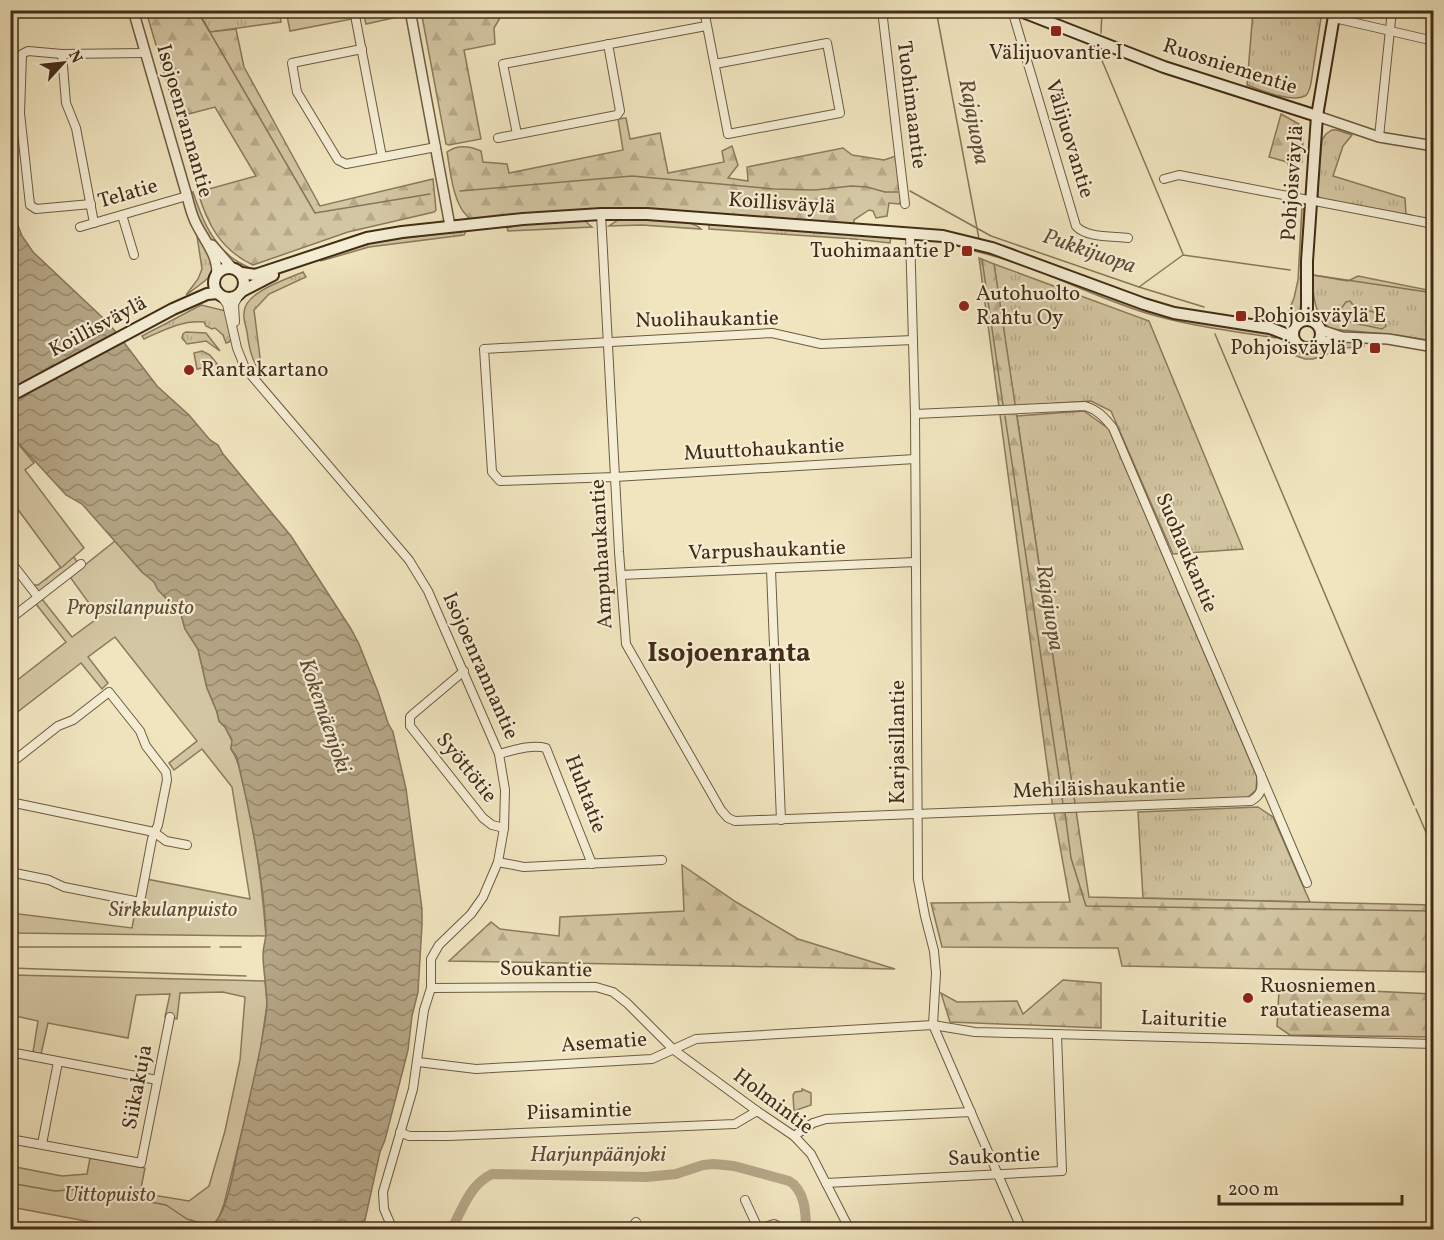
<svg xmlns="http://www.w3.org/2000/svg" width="1444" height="1240" font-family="Vollkorn,serif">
  <defs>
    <pattern id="grass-tufts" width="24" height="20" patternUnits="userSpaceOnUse" patternTransform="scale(1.5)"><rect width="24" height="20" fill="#d3c6a2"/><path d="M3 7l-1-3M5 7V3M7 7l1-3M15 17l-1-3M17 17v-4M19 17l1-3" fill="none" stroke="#b6aa8b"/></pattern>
    <pattern id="forest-firs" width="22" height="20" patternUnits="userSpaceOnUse" patternTransform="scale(1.5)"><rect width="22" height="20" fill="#d3c6a2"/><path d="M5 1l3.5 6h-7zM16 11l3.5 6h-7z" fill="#b6aa8b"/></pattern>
    <pattern id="water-waves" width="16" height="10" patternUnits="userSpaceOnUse" patternTransform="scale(1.5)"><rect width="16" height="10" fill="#b5a686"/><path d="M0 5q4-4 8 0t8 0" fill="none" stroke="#95886d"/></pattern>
  </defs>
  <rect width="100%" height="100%" fill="#f0e5bf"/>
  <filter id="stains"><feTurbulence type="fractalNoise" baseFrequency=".00333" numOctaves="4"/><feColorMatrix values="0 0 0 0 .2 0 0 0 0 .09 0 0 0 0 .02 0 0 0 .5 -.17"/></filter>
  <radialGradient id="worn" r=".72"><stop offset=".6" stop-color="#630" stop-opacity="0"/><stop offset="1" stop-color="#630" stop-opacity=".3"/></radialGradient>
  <g fill="url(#grass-tufts)" stroke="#8b7a5c" stroke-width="1.5">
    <path d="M197 11H219L221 17 256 11H279L281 22 210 32Z"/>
    <path d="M1253 11H1322L1311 83C1310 87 1309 94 1305 96 1291 103 1261 90 1247 85Z"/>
    <path d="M1332 130H1337L1352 135 1343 146 1333 176 1405 198 1406 214 1411 215 1410 217 1323 200 1318 196 1317 191 1322 140 1326 134Z"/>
    <path d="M193 192C201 216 210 240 231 257 237 262 245 265 251 269L252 272C218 264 200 225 190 195Z"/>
    <path d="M1302 207 1306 212 1305 306 1300 316 1284 322 1294 298 1298 280Z"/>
    <path d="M637 219C653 220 689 217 701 229L642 225 609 226 618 220Z"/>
    <path d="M580 220 585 221 592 227 508 231 507 228 522 224Z"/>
    <path d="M709 224 891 236 890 243 854 239 709 229Z"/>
    <path d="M466 231 464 235 369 247 321 261 319 258 377 241Z"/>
    <path d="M197 236C221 272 220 270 186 295L198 279 202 269Z"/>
    <path d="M974 249 989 252 1140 307 1279 334 1276 338C1233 331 1188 326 1146 313 1088 295 1033 264 974 251Z"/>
    <path d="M994 264 1149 321 1243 549 1173 554 1111 411 1091 401 1015 406Z"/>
    <path d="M303 272 306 277 269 294 254 310 261 365 257 367C250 355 249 345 247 332 246 326 243 319 244 313 244 292 287 279 303 272Z"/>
    <path d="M1313 275 1348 281 1358 276 1433 291V341L1396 335 1331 329C1315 319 1312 293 1313 275Z"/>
    <path d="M201 305 226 311 231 339 229 342 226 343 223 335 215 328 212 329 206 326 204 322C182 320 164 330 144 339L142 336Z"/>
    <path d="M186 332 206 333 220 351 206 341 187 344 182 338 183 334Z"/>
    <path d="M1283 335C1290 339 1292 348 1300 351 1313 357 1323 345 1335 342 1345 341 1354 342 1364 344V346L1345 348 1313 359H1305L1294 355 1283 341Z"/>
    <path d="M202 351 210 355 218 365 197 369 194 353Z"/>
    <path d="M1084 411 1109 429 1257 777 1256 790 1247 798 1075 805 1017 416Z"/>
    <path d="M10 482 72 554 79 565 44 591H38L33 585H38L61 567 11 500Z"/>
    <path d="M1258 807 1273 817 1310 902 1143 898 1138 812Z"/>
  </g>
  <g fill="url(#forest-firs)" stroke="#8b7a5c" stroke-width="1.5">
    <path d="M146 11H197L210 32 236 29 244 67 320 206 433 179 436 210 434 212 348 232 253 265C221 250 207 224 198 192L256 176 215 107 177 117Z"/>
    <path d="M421 11H504L494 28 495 44 464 50 481 139 449 145 446 144Z"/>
    <path d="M1281 114 1299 124 1303 138 1302 162 1295 163 1296 181 1287 162 1269 157Z"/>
    <path d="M626 118 630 139 660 133 668 173 724 162 722 151 732 146 738 165 728 178 748 181 747 167 843 148 852 155 884 160 896 156 902 200 899 204 889 203 887 216 876 218 873 211 869 210 854 220V223L834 224 632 210H581L469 219C467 214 463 213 461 208 452 192 450 169 447 152 458 144 470 146 481 151L483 162 507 164 509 173 623 150 618 119Z"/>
    <path d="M979 258 994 264 1089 897 1433 905V972L1122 966 1118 948 942 947 931 903 1070 902 1052 802Z"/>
    <path d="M1350 301 1353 305 1382 315 1386 326 1382 329 1345 321 1340 310 1346 302Z"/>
    <path d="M682 865 736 902 798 939 895 969 449 961 491 922 500 929 559 936 560 917 684 911Z"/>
    <path d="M1063 980 1101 983V1028L950 1022 941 993 957 1002 1017 1001 1023 1014Z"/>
    <path d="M1285 987 1433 994V1037L1290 1035 1277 1026 1279 991Z"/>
  </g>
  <g fill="#d3c6a2" stroke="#8b7a5c" stroke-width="1.5">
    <path d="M286 11H350L352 19 290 31Z"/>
    <path d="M363 11H400L402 16 366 24Z"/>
    <path d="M11 435 34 463 25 470 84 548 61 568 11 500Z"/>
    <path d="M115 541C125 551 134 564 143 573 147 576 152 578 154 582 163 593 169 606 181 614L185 629 198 649 207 688 217 712 219 721 225 727 232 741 231 749C238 759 240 771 243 784 256 834 262 885 266 936L11 933V913L132 928 136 906H141L146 879 250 899 232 787 202 749 174 770 169 763 197 741 115 637 88 657 108 683 102 689 81 663 11 717V685L66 642 36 604 42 599 72 637 99 617 70 577Z"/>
    <path d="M11 975 265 981 267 1004 258 1067 224 1204 218 1220 212 1227V1229L125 1230 109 1226 108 1229H97V1223L11 1207 10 1166 62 1176 87 1174 90 1158 145 1168 140 1193 189 1201 209 1186 225 1131 240 1060 245 997 223 992 180 993 177 1019 165 1017 170 994 136 995 128 1038 48 1023 41 1054 33 1052 38 1021 11 1015Z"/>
    <path d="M802 1089 811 1093V1105L794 1111 793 1095 795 1092 802 1091Z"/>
  </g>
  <path fill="url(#water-waves)" stroke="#87765a" stroke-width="1.5" d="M10 192 15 218 22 236 33 252 102 317 116 332 157 386 189 415 210 440 218 445 223 454 291 536 351 629 359 644 378 692 388 723 393 732 406 789 422 909V925L418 992 412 1016 408 1050 385 1140 380 1152 363 1229H212L213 1224C228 1212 234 1167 238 1148 246 1113 254 1080 261 1045 263 1032 266 1018 267 1005 267 988 263 971 263 955 263 947 266 940 266 932 263 872 250 815 237 757L231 749 232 740 225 727 219 721 217 712 207 688 198 649 185 629 181 614 172 608 166 598 158 590 154 582 142 572 82 504 66 495 11 435Z"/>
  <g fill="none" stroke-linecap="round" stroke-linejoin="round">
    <g stroke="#87765a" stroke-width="1.5">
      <path d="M197 10 315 213 430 194"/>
      <path d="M936 10 979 239"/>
      <path d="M1101 33 1102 10"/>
      <path d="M1098 51 1183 254"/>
      <path d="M460 191 632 176 774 189 815 190 851 186 867 187 885 192H898"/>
      <path d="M910 191 991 236 1139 287 1183 255 1290 270"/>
      <path d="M982 259 1003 405"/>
      <path d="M1313 275 1434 293"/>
      <path d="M1139 287 1204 307"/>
      <path d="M1215 334 1414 805"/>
      <path d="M1005 416 1063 804"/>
      <path d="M1416 809 1434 851"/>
      <path d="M1065 813 1071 858 1086 906 1434 911"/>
      <path d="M10 947H210"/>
      <path d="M220 947H241"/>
      <path d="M10 968 246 976"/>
      <path d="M10 1183 55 1191 82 1189 106 1193"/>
      <path d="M114 1195 166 1205 187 1219 204 1224"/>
    </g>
    <path stroke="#b5a686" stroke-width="10" d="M451 1230C463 1209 469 1185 492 1174L646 1177 676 1174 703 1165 714 1164 734 1166 789 1181C805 1190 806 1213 806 1230"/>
    <g stroke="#6e5b41" stroke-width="10">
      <g id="minor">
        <path d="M354 10 382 157"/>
        <path d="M704 10 728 134 840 113 827 43 715 64"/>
        <path d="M882 10 905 204"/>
        <path d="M1012 10 1076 226C1086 238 1114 236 1128 238"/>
        <path d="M1334 18 1434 41"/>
        <path d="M362 49 292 63 297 92 338 160 346 164 436 147"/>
        <path d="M62 54 66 103 76 128 94 223"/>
        <path d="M517 134 503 64 706 26"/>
        <path d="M1379 137 1392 10"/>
        <path d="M498 138 617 115 620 111 608 44"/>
        <path d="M1164 179 1179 175 1434 224"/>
        <path d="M91 204 36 209 30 205 20 113 22 54 28 51 62 54 144 53"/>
        <path d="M601 214 619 552 626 644 721 810 728 818 735 821 1251 801C1263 794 1262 787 1261 775"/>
        <path d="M122 215 134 255"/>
        <path d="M80 227 187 196"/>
        <path d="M910 233 915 414 918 879 925 916 934 951 936 973 933 1025 1022 1230"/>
        <path d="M221 296 227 304 237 348 245 368 409 560 428 591 499 754 505 790 504 828 498 862 483 897 471 914 439 945 431 959V988L424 1010 413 1089 383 1192 384 1209 393 1230"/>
        <path d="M235 322 234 304 239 295"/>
        <path d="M913 340 821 344 772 333 484 349 492 472 500 481 615 477 915 459"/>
        <path d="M915 414 1085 406C1098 410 1104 417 1113 428L1307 883"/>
        <path d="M10 561 38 597"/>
        <path d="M771 570 781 820"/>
        <path d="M621 575 915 562"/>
        <path d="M10 619 81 564"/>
        <path d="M464 671 413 714 410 717V726L483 818 492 825 504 828"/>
        <path d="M499 754C514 750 532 744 546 748L592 864"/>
        <path d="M10 764 58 726 73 720 109 692 140 731 146 746 166 772 167 780 158 825 152 839 140 902 64 887 49 880 10 872"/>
        <path d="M10 802 154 832 166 841 187 845"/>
        <path d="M498 862 524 867 662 860"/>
        <path d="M431 988 596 987 613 992 627 1003 674 1050 757 1111 794 1136 811 1154 850 1230"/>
        <path d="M10 1052 157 1080"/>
        <path d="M418 1062 476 1069 652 1059 696 1039 933 1025 975 1032 1434 1044"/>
        <path d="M400 1132 409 1136H448L735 1124 757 1111"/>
        <path d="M794 1136 813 1123 826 1119 971 1112"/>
        <path d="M10 1139 141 1163 170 1017"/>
        <path d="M42 1144 58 1062"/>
        <path d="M826 1183 1062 1171 1057 1035"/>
        <path d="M745 1200 757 1226 762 1228 774 1224 786 1230"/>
        <path d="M629 1230 636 1222"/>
      </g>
    </g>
    <g stroke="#6e5b41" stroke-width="12">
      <g id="tertiary">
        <path d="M133 10 187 196C189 204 191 212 194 219 200 235 221 258 216 275"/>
        <path d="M410 10 450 226"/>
        <path d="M1317 116 1379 137 1434 146"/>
        <path d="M212 245 232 268"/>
        <path d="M1321 330 1342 337 1388 339 1434 347"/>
        <path d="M1318 344 1342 337"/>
      </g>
    </g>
    <g stroke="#432d17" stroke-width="14">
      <g id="secondary">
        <path d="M1018 10 1164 67 1317 116"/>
        <circle cx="229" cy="283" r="15"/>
        <path d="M242 273 255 275 367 238 402 232 523 219 601 214H647L943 236 992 248 1144 304 1174 313 1270 328 1293 337"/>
        <path d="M242 291 273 275"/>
        <circle cx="1307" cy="334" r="14"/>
        <path d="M1304 320 1307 309V261L1317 116 1335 10"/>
        <path d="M10 396 173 309 207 294 218 293"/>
      </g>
    </g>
    <use href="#minor" stroke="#f5eed5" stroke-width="8"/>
    <use href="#tertiary" stroke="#f5eed5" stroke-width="9"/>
    <use href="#secondary" stroke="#f5eed5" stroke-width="10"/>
  </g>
  <g fill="#8f2418" stroke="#f5eed5" stroke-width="2">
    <rect x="1050" y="25" width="12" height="12" rx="3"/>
    <rect x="961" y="245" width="12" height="12" rx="3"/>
    <circle cx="964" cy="306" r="6"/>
    <rect x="1235" y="310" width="12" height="12" rx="3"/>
    <rect x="1369" y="342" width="12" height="12" rx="3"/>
    <circle cx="189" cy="370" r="6"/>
    <circle cx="1248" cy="998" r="6"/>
  </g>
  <g text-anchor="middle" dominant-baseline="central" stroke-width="4.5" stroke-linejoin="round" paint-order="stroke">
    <g font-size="21" fill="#432d17" stroke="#f5eed5" text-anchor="start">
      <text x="1056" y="53" text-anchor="middle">Välijuovantie I</text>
      <text x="955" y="251" text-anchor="end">Tuohimaantie P</text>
      <text x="976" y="294">Autohuolto<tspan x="976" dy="24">Rahtu Oy</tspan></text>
      <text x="1253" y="316">Pohjoisväylä E</text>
      <text x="1363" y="348" text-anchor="end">Pohjoisväylä P</text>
      <text x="201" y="370">Rantakartano</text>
      <text x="1260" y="986">Ruosniemen<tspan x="1260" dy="24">rautatieasema</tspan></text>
    </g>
    <g font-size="21" fill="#432d17" stroke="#f5eed5">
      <text transform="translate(1230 67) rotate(18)">Ruosniementie</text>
      <text transform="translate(911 105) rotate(83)">Tuohimaantie</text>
      <text transform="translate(184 121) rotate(74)">Isojoenrannantie</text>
      <text transform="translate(1069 139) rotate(73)">Välijuovantie</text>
      <text transform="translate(1293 183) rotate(-86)">Pohjoisväylä</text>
      <text transform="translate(128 194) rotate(-16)">Telatie</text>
      <text transform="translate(782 204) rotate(4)">Koillisväylä</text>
      <text transform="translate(707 320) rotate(-1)">Nuolihaukantie</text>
      <text transform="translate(98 327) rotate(-28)">Koillisväylä</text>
      <text transform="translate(764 450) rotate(-3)">Muuttohaukantie</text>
      <text transform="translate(767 551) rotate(-2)">Varpushaukantie</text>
      <text transform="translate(1186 553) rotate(67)">Suohaukantie</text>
      <text transform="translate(602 554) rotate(-93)">Ampuhaukantie</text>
      <text transform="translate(480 666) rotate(66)">Isojoenrannantie</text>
      <text transform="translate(898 742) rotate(-90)">Karjasillantie</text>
      <text transform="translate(466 768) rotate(51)">Syöttötie</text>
      <text transform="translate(1099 789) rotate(-2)">Mehiläishaukantie</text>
      <text transform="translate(585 794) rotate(69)">Huhtatie</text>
      <text transform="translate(546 970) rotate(1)">Soukantie</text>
      <text transform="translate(1184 1020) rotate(2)">Laituritie</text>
      <text transform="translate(604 1043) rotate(-4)">Asematie</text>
      <text transform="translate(138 1087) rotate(-79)">Siikakuja</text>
      <text transform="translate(773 1102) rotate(37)">Holmintie</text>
      <text transform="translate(579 1112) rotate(-2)">Piisamintie</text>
      <text transform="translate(994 1157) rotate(-3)">Saukontie</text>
    </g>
    <g font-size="21" font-style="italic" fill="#604c33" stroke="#f5eed5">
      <text x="130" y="608">Propsilanpuisto</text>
      <text x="173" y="910">Sirkkulanpuisto</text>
      <text x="110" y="1195">Uittopuisto</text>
    </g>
    <g font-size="22" font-style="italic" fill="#604b33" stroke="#f5eed5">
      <text transform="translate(973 122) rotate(79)">Rajajuopa</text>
      <text transform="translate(1089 252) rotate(19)">Pukkijuopa</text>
      <text transform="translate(1049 608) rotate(81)">Rajajuopa</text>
      <text transform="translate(324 716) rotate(71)">Kokemäenjoki</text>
      <text x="598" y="1155">Harjunpäänjoki</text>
    </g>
    <g font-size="27" font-weight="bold" fill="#432d17" stroke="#f5eed5">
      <text x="729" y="654">Isojoenranta</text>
    </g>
  </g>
  <rect width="1444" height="1240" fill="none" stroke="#f0e5bf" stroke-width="36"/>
  <rect x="12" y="12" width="1420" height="1216" fill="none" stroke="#432d17" stroke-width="3"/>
  <rect x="18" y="18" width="1408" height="1204" fill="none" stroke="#432d17" stroke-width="1.5"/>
  <g transform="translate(63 63) rotate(63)" stroke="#f5eed5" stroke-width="4.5" paint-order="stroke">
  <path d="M0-4.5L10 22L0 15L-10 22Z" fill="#432d17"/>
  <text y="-9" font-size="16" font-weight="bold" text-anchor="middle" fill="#432d17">N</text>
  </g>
  <path d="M1219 1195v9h183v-9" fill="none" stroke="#432d17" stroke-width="3"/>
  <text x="1228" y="1195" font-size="18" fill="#432d17" stroke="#f5eed5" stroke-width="4.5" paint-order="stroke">200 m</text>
  <rect width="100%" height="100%" filter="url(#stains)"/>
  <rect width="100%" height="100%" fill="url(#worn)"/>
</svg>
